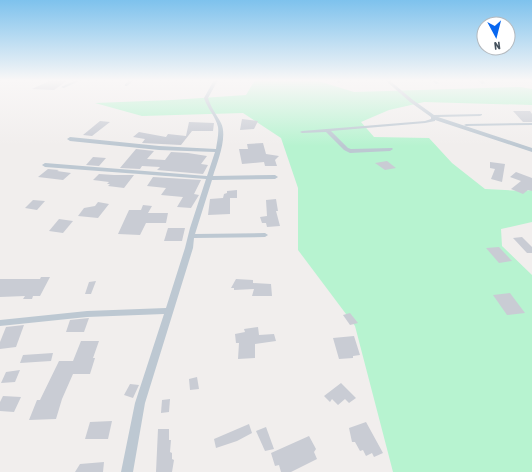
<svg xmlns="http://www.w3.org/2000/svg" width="532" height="472" font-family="'Asap Condensed',sans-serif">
  <rect width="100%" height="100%" fill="#f1eeed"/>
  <path fill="#b7f3d0" d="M255 80H315L354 92 520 87 532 89V105L424 102 389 110 361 122 374 137 429 138 452 163 485 189 522 191 532 190V222L501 229 502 246 532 275V472H393L355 326 298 250V188L281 138 243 113 142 116 95 103 172 100 246 95Z"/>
  <g fill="#c9ccd4">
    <path d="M51 80H68L54 90 32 89Z"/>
    <path d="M513 111H530L532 114V122H523Z"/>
    <path d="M242 119 258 121 254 129 240 130Z"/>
    <path d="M100 121 110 122 92 136 83 135Z"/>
    <path d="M189 122 214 123 213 131H192L181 145 142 143 145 139 133 137 139 132 166 137 168 134 186 136Z"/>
    <path d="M263 143 266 154 279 156 275 160 277 166H265L264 162 242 164 239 149H248L247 144Z"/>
    <path d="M136 149 154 151 147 159 165 160 171 152 188 153 207 156 201 164 208 165 203 174 157 170 160 167 142 166 140 169 120 168Z"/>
    <path d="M93 157 106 158 99 166 86 165Z"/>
    <path d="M387 161 396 168 385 170 375 163Z"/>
    <path d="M490 162 505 164 502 182 491 179 495 169 490 168Z"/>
    <path d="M48 169 59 170 57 171 71 173 63 180 38 177Z"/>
    <path d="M516 172 532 178V191L528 190 523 194 511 189 521 181 510 177Z"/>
    <path d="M99 174 114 175H134L124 188 108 186 110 184H107L109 182 93 180Z"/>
    <path d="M153 177 201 180 194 194 199 195 191 208 177 207 183 197 161 195 166 188 147 186Z"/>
    <path d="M237 190V198H230V214L208 215 210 199 223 198 224 194 227 193V191Z"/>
    <path d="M276 199 278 211H276L280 226 267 227 266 223H262L260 217 267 216 266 200Z"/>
    <path d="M33 200 45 201 37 210 25 208Z"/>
    <path d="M98 202 109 204 98 218 78 216 84 208 95 206Z"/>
    <path d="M143 205 152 206 148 213H168L166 223H146L140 235 118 234 129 210H141Z"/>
    <path d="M59 219 73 221 63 233 49 231Z"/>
    <path d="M168 228H185L182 241H164Z"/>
    <path d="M522 237 532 247V253H527L513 238Z"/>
    <path d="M499 247 512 261 499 263 486 248Z"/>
    <path d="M41 277H50L40 296H33L32 299H23L25 296 0 297V279H40Z"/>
    <path d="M236 279 253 280V283L271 284 272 296H252L254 289 234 290V288H231Z"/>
    <path d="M96 281 91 294H85L89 282Z"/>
    <path d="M510 293 525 313 507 315 493 295Z"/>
    <path d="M350 313 358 323 350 325 343 315Z"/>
    <path d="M89 318 84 332H66L70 320Z"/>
    <path d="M24 325 16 347 0 349V342L6 327Z"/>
    <path d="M258 327 259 335 274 334 276 341 255 344V358L238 359 239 343H236L235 334 245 332 244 329Z"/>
    <path d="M354 336 360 355 353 356V358L339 359 333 338Z"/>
    <path d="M81 341H99L93 358H95L90 374H73L62 399 56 419 29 420 37 400H40L59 361H73Z"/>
    <path d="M53 353 51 361 20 363 23 355Z"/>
    <path d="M20 370 15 382 1 383 6 372Z"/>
    <path d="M197 377 199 389 190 390 189 379Z"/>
    <path d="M341 383 356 398 349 403 345 399 338 405 332 399 330 402 324 396Z"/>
    <path d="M130 384 139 385 133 398 124 395Z"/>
    <path d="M3 396 21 397 14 412 0 411V402Z"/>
    <path d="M170 399 169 412 161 413 162 400Z"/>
    <path d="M112 421 108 439H85L90 422Z"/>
    <path d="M366 422 383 453 374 457 372 453 366 456 363 450 360 451 355 442H352L349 428Z"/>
    <path d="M249 424 252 433 237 441 216 448 214 439Z"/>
    <path d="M266 427 274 449 265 451 256 431Z"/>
    <path d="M158 429H169V440H171L170 452 172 453V459L174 460 172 472H156Z"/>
    <path d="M309 436 316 449 314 452 317 459 291 472H281L279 465 275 466 271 453Z"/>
    <path d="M104 462 103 472H75L80 464Z"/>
  </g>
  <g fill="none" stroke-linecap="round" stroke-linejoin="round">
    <g fill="#bdc8d2" fill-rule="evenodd">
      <path d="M76 80H81L64 88 61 87Z"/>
      <path d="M130 80H134L127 86H125V84Z"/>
      <path d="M214 80H218L208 98C211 108 217 115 221 123 228 137 217 163 213 176L275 175 278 177 275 179 212 180 195 234 265 233 268 235 265 237 194 238 193 248 145 403 133 472H121L135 403 164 314 87 317 0 326V320L87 311 166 308 185 248 190 228 206 179 45 167 42 165 45 163 207 176 215 152 159 150 70 141 67 139 70 137 159 146 216 149C217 142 219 134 218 127 216 117 207 108 204 98Z"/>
      <path d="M336 80H340L341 82 338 83Z"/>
      <path d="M385 80H389L413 100 434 115 482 114V115L480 116 438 117 532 148V152L435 120V121L425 123 331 131 348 148 351 149 392 148 393 149 390 151 350 153 344 150 326 132 302 133 300 132 302 131 425 121 431 119V117L410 102Z"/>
      <path d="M431 80H435L439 83 436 84Z"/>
      <path d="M478 80H482L485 83 482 84Z"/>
      <path d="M532 123V125L466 126 464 125 466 124Z"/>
    </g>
  </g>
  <linearGradient id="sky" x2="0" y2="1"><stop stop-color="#7ec2ed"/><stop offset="0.55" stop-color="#f9f7f7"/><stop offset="1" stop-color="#f9f7f7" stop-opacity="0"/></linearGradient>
  <rect width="532" height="146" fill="url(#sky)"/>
  <g transform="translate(496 36) rotate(173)"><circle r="19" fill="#ffffff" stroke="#b4b9be"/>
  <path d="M0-3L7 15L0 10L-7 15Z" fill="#0867f0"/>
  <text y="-6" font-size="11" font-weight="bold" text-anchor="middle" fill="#44515d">N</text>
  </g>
</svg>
